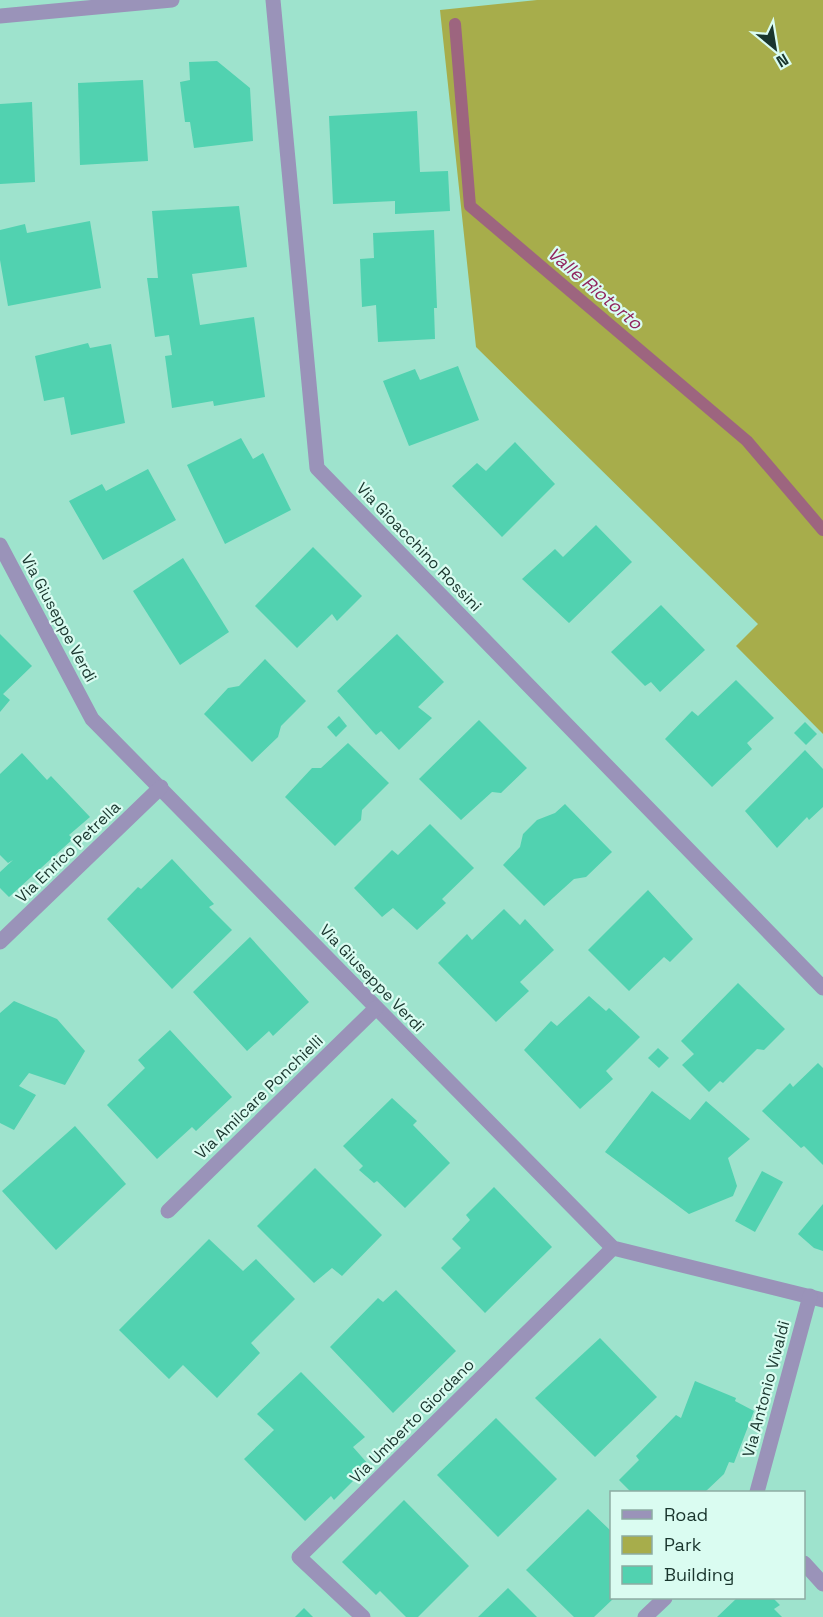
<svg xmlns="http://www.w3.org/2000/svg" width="823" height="1617" font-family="'Space Grotesk',sans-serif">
  <rect width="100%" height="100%" fill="#9ee3cd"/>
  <path fill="#a7ad4b" d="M537 0H823V734L736 646 758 624 476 347 440 10Z"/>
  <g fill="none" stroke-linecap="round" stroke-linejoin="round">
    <path stroke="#9d657f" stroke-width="12" d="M455 24 470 206 747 441 823 530"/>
  </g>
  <g fill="#51d2b0">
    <path d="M217 61 250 88 253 141 194 148 190 122H185L180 82 190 80 189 62Z"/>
    <path d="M143 80 148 161 80 165 78 83Z"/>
    <path d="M32 102 35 182 0 184V104Z"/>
    <path d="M417 111 420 172 448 171 450 211 395 214V201L333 204 329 116Z"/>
    <path d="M239 206 247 267 192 274 200 325 254 317 265 397 214 406 213 401 172 408 165 356 172 355 169 335 155 337 147 278H158L152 211Z"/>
    <path d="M90 221 101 288 8 306 0 260V230L25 224 27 233Z"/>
    <path d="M434 230 437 308H434L435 339 378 342 376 305 362 307 360 259 374 258 373 233Z"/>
    <path d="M88 343 90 348 111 344 125 423 71 435 64 397 44 401 35 356Z"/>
    <path d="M458 366 479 420 409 446 383 381 415 369 420 380Z"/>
    <path d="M241 438 253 459 263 453 291 510 225 544 187 465Z"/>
    <path d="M515 442 555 484 502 537 452 486 477 463 486 471Z"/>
    <path d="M148 469 176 520 103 560 69 501 102 484 106 491Z"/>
    <path d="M596 525 632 562 569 623 522 579 555 549 563 557Z"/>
    <path d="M313 547 362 596 337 621 332 614 297 648 255 606Z"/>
    <path d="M183 558 229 632 180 665 133 591Z"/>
    <path d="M661 605 705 650 660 692 651 682 645 686 611 652Z"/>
    <path d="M0 634 32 666 3 694 10 700 0 712Z"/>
    <path d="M397 634 444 682 418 707 432 718 399 750 381 731 376 735 337 691Z"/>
    <path d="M265 659 306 701 281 726 278 737 252 762 204 714 228 688 239 686Z"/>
    <path d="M736 680 774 718 747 743 752 749 712 787 665 739 692 711 698 716Z"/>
    <path d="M339 716 347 726 336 737 327 727Z"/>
    <path d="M479 720 527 768 501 793 492 792 461 820 419 779Z"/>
    <path d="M805 722 817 734 806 745 794 733Z"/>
    <path d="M348 743 389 783 362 810 361 820 335 846 285 797 312 768H321Z"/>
    <path d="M805 750 823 769V807L809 820 807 817 777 848 745 811Z"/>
    <path d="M22 753 47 780 51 776 90 817 69 835 73 839 9 897 0 888V872L13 860 8 863 0 855V774Z"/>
    <path d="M565 804 612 852 586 877 574 879 544 906 503 865 520 847 523 834 537 820 555 813Z"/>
    <path d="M430 824 474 868 442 899 446 903 417 930 393 908 382 917 354 888 392 850 398 855Z"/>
    <path d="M172 859 214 904 209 907 232 930 172 989 107 919 138 887 141 889Z"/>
    <path d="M648 890 693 939 670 962 664 957 629 991 588 950Z"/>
    <path d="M504 909 520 925 525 919 554 950 520 982 529 991 496 1022 438 963 467 934 472 940Z"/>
    <path d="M250 937 309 1002 273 1036 269 1031 247 1051 193 992Z"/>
    <path d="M738 983 785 1029 764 1050 757 1049 723 1083 720 1081 709 1092 682 1065 694 1054 681 1041Z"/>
    <path d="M589 996 606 1011 609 1008 640 1037 606 1071 613 1079 580 1109 524 1050 551 1021 557 1026Z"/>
    <path d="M14 1001 57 1019 85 1051 65 1085 29 1073 19 1086 36 1095 14 1130 0 1123V1013Z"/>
    <path d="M170 1030 232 1097 196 1131 192 1127 157 1159 107 1105 145 1068 138 1060Z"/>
    <path d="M658 1048 669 1058 659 1068 648 1058Z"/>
    <path d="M818 1063 823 1068V1165L804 1146 801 1148 762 1111 790 1083 793 1087Z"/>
    <path d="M652 1091 690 1120 706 1101 750 1139 728 1158 737 1186 733 1196 689 1214 605 1152Z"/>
    <path d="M392 1098 417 1121 413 1125 450 1163 405 1208 377 1181 374 1183 359 1170 363 1166 343 1146Z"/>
    <path d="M75 1126 126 1184 56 1250 2 1191Z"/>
    <path d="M315 1168 382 1235 342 1276 332 1268 314 1283 257 1226Z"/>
    <path d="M762 1171 783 1182 755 1232 735 1221Z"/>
    <path d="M494 1187 552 1247 485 1313 441 1268 461 1248 452 1239 470 1220 466 1215Z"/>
    <path d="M823 1204V1251L814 1248 798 1234Z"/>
    <path d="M209 1239 243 1271 256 1259 295 1299 251 1343 260 1353 217 1398 183 1365 169 1379 119 1330Z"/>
    <path d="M396 1290 456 1351 393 1413 330 1347 378 1298 383 1302Z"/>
    <path d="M600 1338 657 1397 595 1457 535 1398Z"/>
    <path d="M301 1372 365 1437 353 1447 369 1465 334 1500 331 1496 305 1521 244 1459 274 1430 257 1414Z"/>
    <path d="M695 1381 736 1398 735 1401 754 1411 734 1463 729 1462 724 1474 705 1492H631L619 1480 639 1460 636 1456 676 1415 681 1418Z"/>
    <path d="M496 1418 557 1479 498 1537 437 1475Z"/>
    <path d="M404 1500 469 1566 418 1617H406L380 1591 376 1595 342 1562Z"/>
    <path d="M588 1509 612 1532V1598H614L594 1617H574L526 1570Z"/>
    <path d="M508 1588 537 1617H478Z"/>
    <path d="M737 1598H773L780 1605 774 1609 782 1617H717Z"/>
    <path d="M304 1608 313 1617H295Z"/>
  </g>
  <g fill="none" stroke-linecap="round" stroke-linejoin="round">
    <g stroke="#9a93b9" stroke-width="15">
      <path d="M273 0 317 468 823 988"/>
      <path d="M0 16 172 0"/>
      <path d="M0 545 92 719 613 1248 823 1300"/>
      <path d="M0 942 161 787"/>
      <path d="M168 1211 376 1008"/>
      <path d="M757 1492 810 1296"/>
      <path d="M804 1563 823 1584"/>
      <path d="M363 1617 299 1557 613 1248"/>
      <path d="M645 1617 665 1598"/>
    </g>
  </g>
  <g text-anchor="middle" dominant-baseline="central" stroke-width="4.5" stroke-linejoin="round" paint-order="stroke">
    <g font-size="16" fill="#19352d" stroke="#dafcf1">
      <text transform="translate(419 547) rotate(46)">Via Gioacchino Rossini</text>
      <text transform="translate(59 618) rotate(62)">Via Giuseppe Verdi</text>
      <text transform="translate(68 852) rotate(-44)">Via Enrico Petrella</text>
      <text transform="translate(372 978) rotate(46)">Via Giuseppe Verdi</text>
      <text transform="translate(259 1097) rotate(-44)">Via Amilcare Ponchielli</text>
      <text transform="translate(766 1389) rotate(-75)">Via Antonio Vivaldi</text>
      <text transform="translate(412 1421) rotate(-45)">Via Umberto Giordano</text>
    </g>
    <g font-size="18" font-style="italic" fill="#91245e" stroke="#dafcf1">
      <text transform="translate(595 288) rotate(40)">Valle Riotorto</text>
    </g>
  </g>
  <rect x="610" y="1491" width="195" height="108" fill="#dafcf1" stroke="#8daca3" stroke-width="1.5"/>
  <rect x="622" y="1510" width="30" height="9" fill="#9a93b9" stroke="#8daca3" stroke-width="1.5"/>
  <text x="664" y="1521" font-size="18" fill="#19352d">Road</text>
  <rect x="622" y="1536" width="30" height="18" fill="#a7ad4b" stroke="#8daca3" stroke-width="1.5"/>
  <text x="664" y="1551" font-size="18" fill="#19352d">Park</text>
  <rect x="622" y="1566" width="30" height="18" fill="#51d2b0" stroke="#8daca3" stroke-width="1.5"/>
  <text x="664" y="1581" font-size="18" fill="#19352d">Building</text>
  <g transform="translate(775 48) rotate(150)" stroke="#dafcf1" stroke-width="4.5" paint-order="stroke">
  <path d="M0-4.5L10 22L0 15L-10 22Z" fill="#19352d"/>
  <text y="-9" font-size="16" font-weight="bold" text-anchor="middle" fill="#19352d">N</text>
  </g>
</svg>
